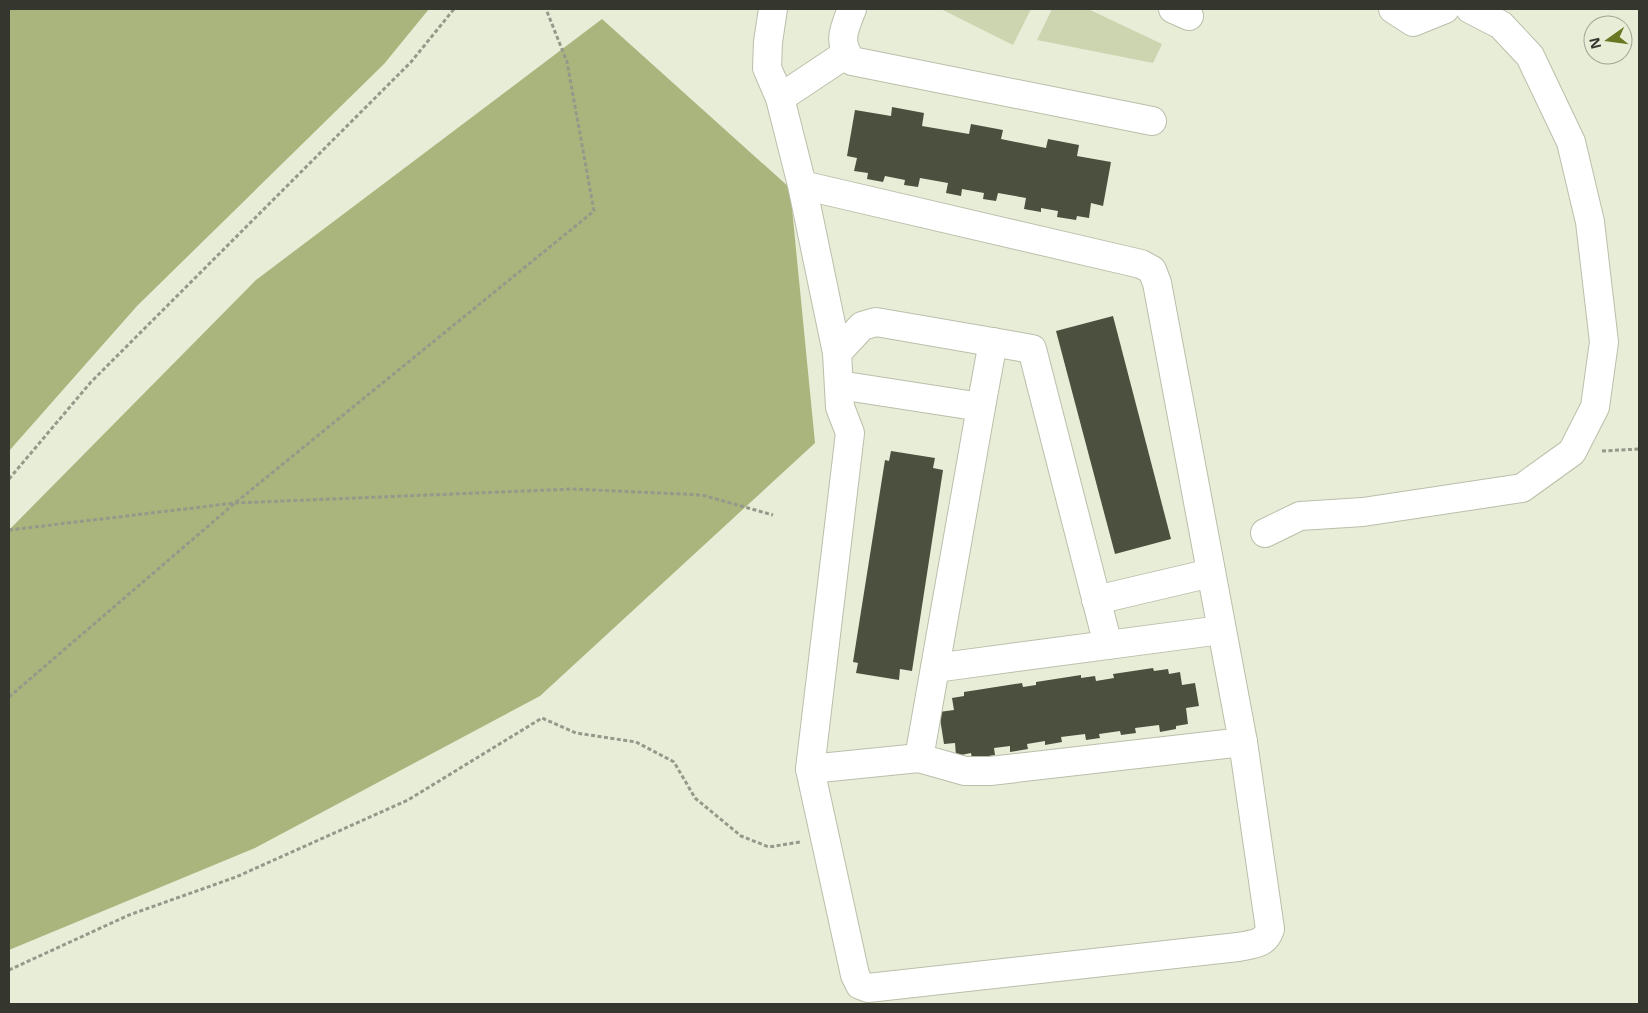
<svg xmlns="http://www.w3.org/2000/svg" width="1648" height="1013" font-family="'Open Sans',sans-serif">
  <rect width="100%" height="100%" fill="#e8edd8"/>
  <g fill="#ccd5b0">
    <path d="M941 9H1031L1013 45Z"/>
    <path d="M1052 9H1088L1162 44 1153 63 1037 40Z"/>
  </g>
  <g fill="#a9b57c">
    <path d="M9 9H429L384 64 137 306 9 451Z"/>
    <path d="M602 19 790 188 815 443 540 696 255 848 9 950V530L256 280Z"/>
  </g>
  <g fill="#4c503e">
    <path d="M892 107 924 113 922 126 969 134 971 124 1003 130 1001 139 1046 148 1048 139 1079 145 1077 156 1111 162 1103 206 1091 203 1089 218 1077 216 1076 220 1057 217 1058 211 1041 208V212L1024 209 1026 198 998 193 996 201 983 199 984 193 962 189 961 196 946 193 948 183 920 178 918 187 904 185 905 180 885 176 883 182 867 179 868 173 854 171 857 158 847 156 855 110 891 116Z"/>
    <path d="M1113 316 1171 539 1115 554 1056 331Z"/>
    <path d="M891 451 935 458 933 468 943 470 912 671 900 669 899 680 856 673 858 663 853 662 885 460 889 461Z"/>
    <path d="M1153 668 1154 671 1168 669 1169 674 1180 672 1182 685 1195 683 1199 706 1186 708 1188 724 1176 726V729L1160 732 1159 725 1135 728 1136 733 1121 735 1120 731 1099 734 1100 738 1086 740 1085 734 1061 737 1062 742 1045 745V741L1027 744 1028 749 1010 752V746L994 748 995 755 972 759 971 753 956 756 955 743 944 744 939 712 954 710 952 698 964 696V692L1022 683 1023 687 1036 685V682L1081 675V678L1095 676 1096 681 1114 678 1113 674Z"/>
  </g>
  <g fill="none" stroke-linecap="round" stroke-linejoin="round">
    <g stroke="#babfaa" stroke-width="30">
      <g id="minor">
        <path d="M773 9 768 42 767 68 780 98 802 185 837 353 840 407 850 433 810 769 855 975 860 985 868 988 1238 947C1252 944 1265 945 1270 929L1243 742 1157 283 1152 270 1141 264 802 185"/>
        <path d="M852 9C844 29 837 43 852 61L1152 121"/>
        <path d="M1173 9 1189 16"/>
        <path d="M1393 9 1413 22 1445 9"/>
        <path d="M780 98 846 54"/>
        <path d="M837 353 862 326 876 322 1032 349 1108 645"/>
        <path d="M839 385 981 407 919 758"/>
        <path d="M981 407 993 342"/>
        <path d="M1265 533 1300 516 1363 512 1522 488 1572 452 1595 407 1604 342 1590 222 1571 142 1530 56 1501 25 1470 9"/>
        <path d="M1096 600 1211 573"/>
        <path d="M935 668 1221 630"/>
        <path d="M810 769 919 758 965 771H990L1243 742"/>
      </g>
    </g>
    <g stroke="#95998a" stroke-width="3" stroke-dasharray="4 2.5" stroke-linecap="butt">
      <path d="M1602 451 1639 449"/>
      <path d="M9 479 91 382 411 62 454 9"/>
      <path d="M9 530 235 503 573 489 702 495 773 515"/>
      <path d="M9 697 235 503 594 211 567 62 546 9"/>
      <path d="M9 970 129 915 236 877 408 800 542 718 576 733 636 742 674 762 695 798 741 836 769 847 800 842"/>
    </g>
    <use href="#minor" stroke="#fff" stroke-width="28"/>
  </g>
  <rect width="1648" height="1013" fill="none" stroke="#35372f" stroke-width="20"/>
  <g transform="translate(1608 40) rotate(256)"><circle r="24" fill="#e8edd8" stroke="#a0a494"/>
  <path d="M0-4L9 19L0 12L-9 19Z" fill="#697723"/>
  <text y="-8" font-size="14" font-weight="bold" text-anchor="middle" fill="#35372f">N</text>
  </g>
</svg>
